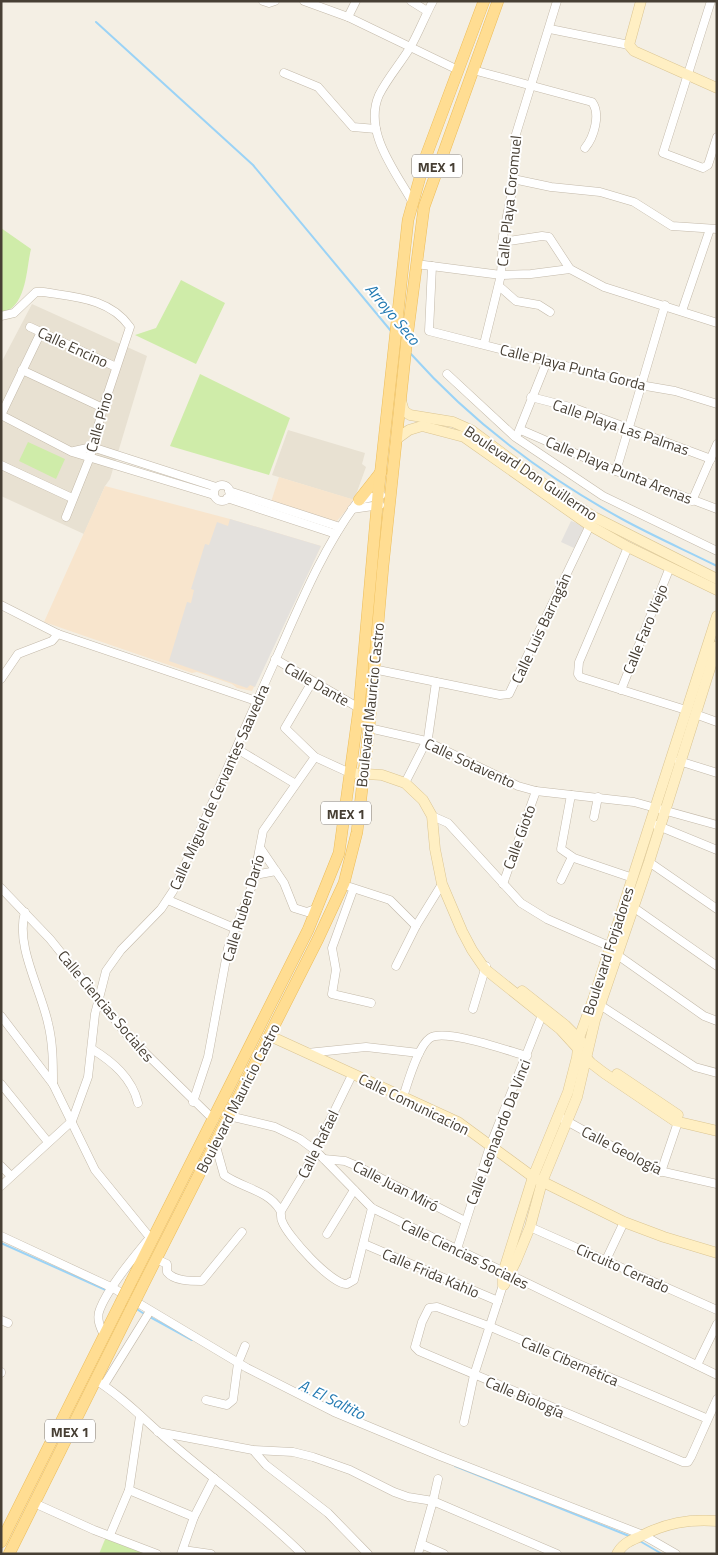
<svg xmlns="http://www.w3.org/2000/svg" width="718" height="1555" font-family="'Titillium Web',sans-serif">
  <rect width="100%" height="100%" fill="#f4efe4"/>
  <g fill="#e8e1d2">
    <path d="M32 304 147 356 110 479 105 486 84 534 1 496V363Z"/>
    <path d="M288 430 365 453 362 464 366 467 354 500 272 475Z"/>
  </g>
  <g fill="#f8e5cd">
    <path d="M279 477 355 500 336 522 271 502Z"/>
    <path d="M105 486 230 519 321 546 252 691 237 688 232 684 197 672 192 673 44 622Z"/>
  </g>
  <g fill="#cfeca9">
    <path d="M1 228 31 249C26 269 27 308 1 313Z"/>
    <path d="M181 280 225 303 196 364 135 335 156 328Z"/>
    <path d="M200 374 290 418 269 475 170 446Z"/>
    <path d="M28 442 65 459 56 479 19 461Z"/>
    <path d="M106 1537 148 1554H99Z"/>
  </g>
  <g fill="#e4e1dd">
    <path d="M230 519 321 546 255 687 250 685 247 688 169 661 187 602 191 603 194 590 191 589 205 544 209 545 217 522 228 526Z"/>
    <path d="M571 521 585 526 574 548 561 542Z"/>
  </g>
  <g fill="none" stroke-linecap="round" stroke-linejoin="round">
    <g stroke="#9bd3f6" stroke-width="2">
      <path d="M96 22 253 165 391 331"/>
      <path d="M411 354C470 420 544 476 622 519 653 536 685 550 717 566"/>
      <path d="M1 1243 108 1291"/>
      <path d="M135 1308 146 1315"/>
      <path d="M150 1317 192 1340"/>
      <path d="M455 1466 629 1536"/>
      <path d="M638 1540 662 1554"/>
    </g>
    <g stroke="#c3b9a9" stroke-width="9">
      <g id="street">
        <path d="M263 1 269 3 275 1"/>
        <path d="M304 1 348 17 458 70"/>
        <path d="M411 1 427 11"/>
        <path d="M711 1 663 153 703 168 708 165 717 137"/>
        <path d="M348 17 356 1"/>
        <path d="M550 29 629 45"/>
        <path d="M473 70 592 102C601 114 594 137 585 148"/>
        <path d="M284 73 318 87 353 127 376 129"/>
        <path d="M513 179 551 187 600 192 634 202 672 226 717 229"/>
        <path d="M412 201C395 171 363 131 379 95 388 77 401 63 411 46 419 32 425 16 433 1"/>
        <path d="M502 242 542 236 549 237 570 269"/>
        <path d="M416 264 501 275 531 274 570 269 604 287 717 323"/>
        <path d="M432 266 429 331 640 385 675 391 717 404"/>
        <path d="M499 286 516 301 539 305 550 312"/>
        <path d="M682 311 710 229"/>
        <path d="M1 316 14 313 36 292H43C74 297 110 298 130 327L103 408 90 457 66 517"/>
        <path d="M30 327 116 367"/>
        <path d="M484 344 501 275 503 236 513 186 516 134 557 1"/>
        <path d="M22 370 103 408"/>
        <path d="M447 374 515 437 603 496 717 551"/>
        <path d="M531 397 574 408 711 459"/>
        <path d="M1 415 72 452 214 495"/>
        <path d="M1 415 41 332"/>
        <path d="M521 430 616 471 717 509"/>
        <path d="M518 433 547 361"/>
        <path d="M74 451 92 447 216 487"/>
        <path d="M1 465 72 498"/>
        <path d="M616 471 665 305"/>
        <circle cx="222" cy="493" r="8"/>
        <path d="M229 491 340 527"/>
        <path d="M227 498 336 534"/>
        <path d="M692 501 717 444"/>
        <path d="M352 509 380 505"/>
        <path d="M628 547 579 662 578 674 580 677 686 710"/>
        <path d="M1 605 58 634 256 701"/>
        <path d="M275 659 359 708"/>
        <path d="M373 669 500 695 509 694 592 521"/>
        <path d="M1 679 18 654 52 641 58 634"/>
        <path d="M312 682 285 728 315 757 350 773"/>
        <path d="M621 690 670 567"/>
        <path d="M695 714 717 722"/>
        <path d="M369 728 426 741 518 786 536 791 634 802 717 825"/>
        <path d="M237 749 294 783"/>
        <path d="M679 761 717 773"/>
        <path d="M405 783 428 738 436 682"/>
        <path d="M571 795 561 849 574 858 633 878"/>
        <path d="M432 816 448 823 521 903 547 919 609 946"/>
        <path d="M594 817 598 797"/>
        <path d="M656 825 717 850"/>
        <path d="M261 849 284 883 294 908 307 912 318 908"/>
        <path d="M649 862 717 909"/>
        <path d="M255 875 276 871"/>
        <path d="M561 880 572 857"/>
        <path d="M503 884 536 791"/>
        <path d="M350 887 390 900 416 926"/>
        <path d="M1 888 50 939 127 1035 214 1120"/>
        <path d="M353 890 332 948 336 970 332 994 371 1003"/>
        <path d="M168 900 234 928"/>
        <path d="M633 907 717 966"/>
        <path d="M25 912C15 945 41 990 48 1023 53 1043 53 1063 53 1084"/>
        <path d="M616 954 704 1016 717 1021"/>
        <path d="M396 966 416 926 442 884"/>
        <path d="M600 1005 695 1067 717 1073"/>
        <path d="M473 1009 486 966"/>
        <path d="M1 1016 53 1084 95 1170 152 1240"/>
        <path d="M92 1049C113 1062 132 1078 138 1103"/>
        <path d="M307 1053 366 1047 419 1053"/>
        <path d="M1 1084 48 1142"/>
        <path d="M403 1097C408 1082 418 1046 430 1038 445 1028 508 1051 527 1056"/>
        <path d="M193 1102 208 1057 228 948 253 883 263 831 315 757"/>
        <path d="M229 1116 275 1127 300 1139 316 1151 372 1208 717 1375"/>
        <path d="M563 1119 655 1170 717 1184"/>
        <path d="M215 1143 224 1175C242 1188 268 1190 280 1210 282 1213 280 1218 282 1221 287 1236 332 1285 347 1284L354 1280 372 1208"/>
        <path d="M324 1159 345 1161 357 1166 465 1221"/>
        <path d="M1 1166 11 1176"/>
        <path d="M661 1172 678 1122"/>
        <path d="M1 1186 72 1121 88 1077 95 1014 106 971 121 950 161 909 173 891C209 812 242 733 278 654 301 602 324 546 359 500L381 495"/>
        <path d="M281 1211 304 1173 352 1075"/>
        <path d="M530 1227 717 1310"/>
        <path d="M327 1234 354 1190"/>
        <path d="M1 1236 113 1288 247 1368 334 1412 440 1456 643 1535 676 1554"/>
        <path d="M364 1244 498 1301"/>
        <path d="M457 1249 490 1146 542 1015"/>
        <path d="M156 1259 167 1264V1272C174 1281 190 1281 202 1281L242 1232"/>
        <path d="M606 1260 624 1222"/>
        <path d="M1 1320 8 1323"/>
        <path d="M104 1335C100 1327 96 1318 100 1309 108 1288 133 1258 147 1241"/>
        <path d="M697 1365 717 1324"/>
        <path d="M1 1372V1373"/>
        <path d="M97 1381C126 1399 149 1425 176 1447 218 1483 263 1515 302 1554"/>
        <path d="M104 1385 150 1311"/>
        <path d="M206 1400 227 1405 233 1400 238 1363 245 1346"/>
        <path d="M708 1419 491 1327 437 1307 429 1308 422 1322 415 1347 419 1351 683 1462H688L691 1457 717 1399"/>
        <path d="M464 1422 474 1375 503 1285"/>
        <path d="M158 1432 253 1450 293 1452 313 1457 350 1470 394 1492 408 1497 433 1501 438 1479"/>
        <path d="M253 1450 266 1465 328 1513 368 1554"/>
        <path d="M129 1490 194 1517"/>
        <path d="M34 1503 94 1530 157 1554"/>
        <path d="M110 1535 129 1490 140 1416"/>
        <path d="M421 1544 444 1554"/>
        <path d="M183 1550 211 1554"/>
        <path d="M181 1554 194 1517 214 1478"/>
        <path d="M418 1554 433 1501 557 1554"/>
      </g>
    </g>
    <g stroke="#dbc592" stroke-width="11">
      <g id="secondary">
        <path d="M641 1 629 45 634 51 717 88"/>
        <path d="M401 401 404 411 410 415 453 422 471 430 538 480 594 517 717 579"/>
        <path d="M398 438 409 430 422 426 464 437 589 525 628 547 717 590"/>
        <path d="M350 773 382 775 405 783 423 800 432 816 435 849 442 884 462 931 472 950 485 969 560 1029 591 1063 604 1073 675 1121 717 1131"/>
        <path d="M522 991 565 1025 583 1043"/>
        <path d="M270 1036 458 1122 533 1177 624 1222 664 1237 717 1253"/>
        <path d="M617 1074 678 1115"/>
        <path d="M503 1285V1273L533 1177 568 1092 577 1057 579 1038 594 997 717 616"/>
        <path d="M504 1285 516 1261 530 1227 542 1182 577 1097 595 1020 649 862 717 646"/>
        <path d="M617 1554C623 1543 630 1541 641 1536 666 1523 688 1519 717 1521"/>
      </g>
    </g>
    <g stroke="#edbd59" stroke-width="12">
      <g id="primary">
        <path d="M359 500 381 472"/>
        <path d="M131 1282 308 930 339 853 359 708 378 495 408 220 426 156 484 1"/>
        <path d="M142 1287 318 939 344 883 357 832 369 728 383 566 407 338 424 207 498 1"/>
        <path d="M1 1542 120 1304"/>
        <path d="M9 1554 131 1309"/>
      </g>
    </g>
    <use href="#street" stroke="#fff" stroke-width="8"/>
    <use href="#secondary" stroke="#ffefc3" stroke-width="10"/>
    <use href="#primary" stroke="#ffdd92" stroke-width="11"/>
    <g stroke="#edbd59" stroke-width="12" stroke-linecap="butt">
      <g id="primary-bridge">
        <path d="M120 1304 131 1282"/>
        <path d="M131 1309 142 1287"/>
      </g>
    </g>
    <use href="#primary-bridge" stroke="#ffdd92" stroke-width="11"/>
  </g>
  <g text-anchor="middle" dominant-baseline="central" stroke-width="4" stroke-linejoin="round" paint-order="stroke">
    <g fill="#fff" stroke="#7e7971" stroke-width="1">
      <rect x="412" y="154.5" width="50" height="23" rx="4"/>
      <rect x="321" y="801.5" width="50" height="23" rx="4"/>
      <rect x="45" y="1419.5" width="50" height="23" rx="4"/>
    </g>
    <g font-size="14" font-weight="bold" fill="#473f34">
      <text x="437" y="166">MEX 1</text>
      <text x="346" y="813">MEX 1</text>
      <text x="70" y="1431">MEX 1</text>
    </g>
    <g font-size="15" fill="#473f34" stroke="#fff">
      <text transform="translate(509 201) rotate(-84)">Calle Playa Coromuel</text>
      <text transform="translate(73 347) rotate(25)">Calle Encino</text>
      <text transform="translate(573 367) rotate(14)">Calle Playa Punta Gorda</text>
      <text transform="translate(99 422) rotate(-74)">Calle Pino</text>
      <text transform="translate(621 427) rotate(19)">Calle Playa Las Palmas</text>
      <text transform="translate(619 470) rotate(22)">Calle Playa Punta Arenas</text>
      <text transform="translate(531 473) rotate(34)">Boulevard Don Guillermo</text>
      <text transform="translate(541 628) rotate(-65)">Calle Luis Barragán</text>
      <text transform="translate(645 629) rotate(-68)">Calle Faro Viejo</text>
      <text transform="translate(317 684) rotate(30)">Calle Dante</text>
      <text transform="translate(370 705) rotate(-84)">Boulevard Mauricio Castro</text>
      <text transform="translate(470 763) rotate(25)">Calle Sotavento</text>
      <text transform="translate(219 787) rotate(-66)">Calle Miguel de Cervantes Saavedra</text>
      <text transform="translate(519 837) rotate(-70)">Calle Gioto</text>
      <text transform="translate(243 908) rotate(-73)">Calle Ruben Darío</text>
      <text transform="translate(608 951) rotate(-72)">Boulevard Forjadores</text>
      <text transform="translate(106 1006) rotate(50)">Calle Ciencias Sociales</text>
      <text transform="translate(238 1098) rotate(-63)">Boulevard Mauricio Castro</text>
      <text transform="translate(414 1104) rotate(26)">Calle Comunicacion</text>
      <text transform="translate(498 1132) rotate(-69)">Calle Leonaordo Da Vinci</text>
      <text transform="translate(318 1144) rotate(-64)">Calle Rafael</text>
      <text transform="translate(622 1150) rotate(27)">Calle Geología</text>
      <text transform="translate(396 1186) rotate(27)">Calle Juan Miró</text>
      <text transform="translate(465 1254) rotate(26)">Calle Ciencias Sociales</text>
      <text transform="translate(623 1268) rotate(24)">Circuito Cerrado</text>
      <text transform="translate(431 1273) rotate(23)">Calle Frida Kahlo</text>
      <text transform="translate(570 1361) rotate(23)">Calle Cibernética</text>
      <text transform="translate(525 1397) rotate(23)">Calle Biología</text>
    </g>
    <g font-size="16" font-style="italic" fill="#237ab2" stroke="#fff">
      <text transform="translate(393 314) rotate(50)">Arroyo Seco</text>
      <text transform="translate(332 1399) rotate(26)">A. El Saltito</text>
    </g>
  </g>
  <rect width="718" height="1555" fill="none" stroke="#473f34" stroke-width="5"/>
</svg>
